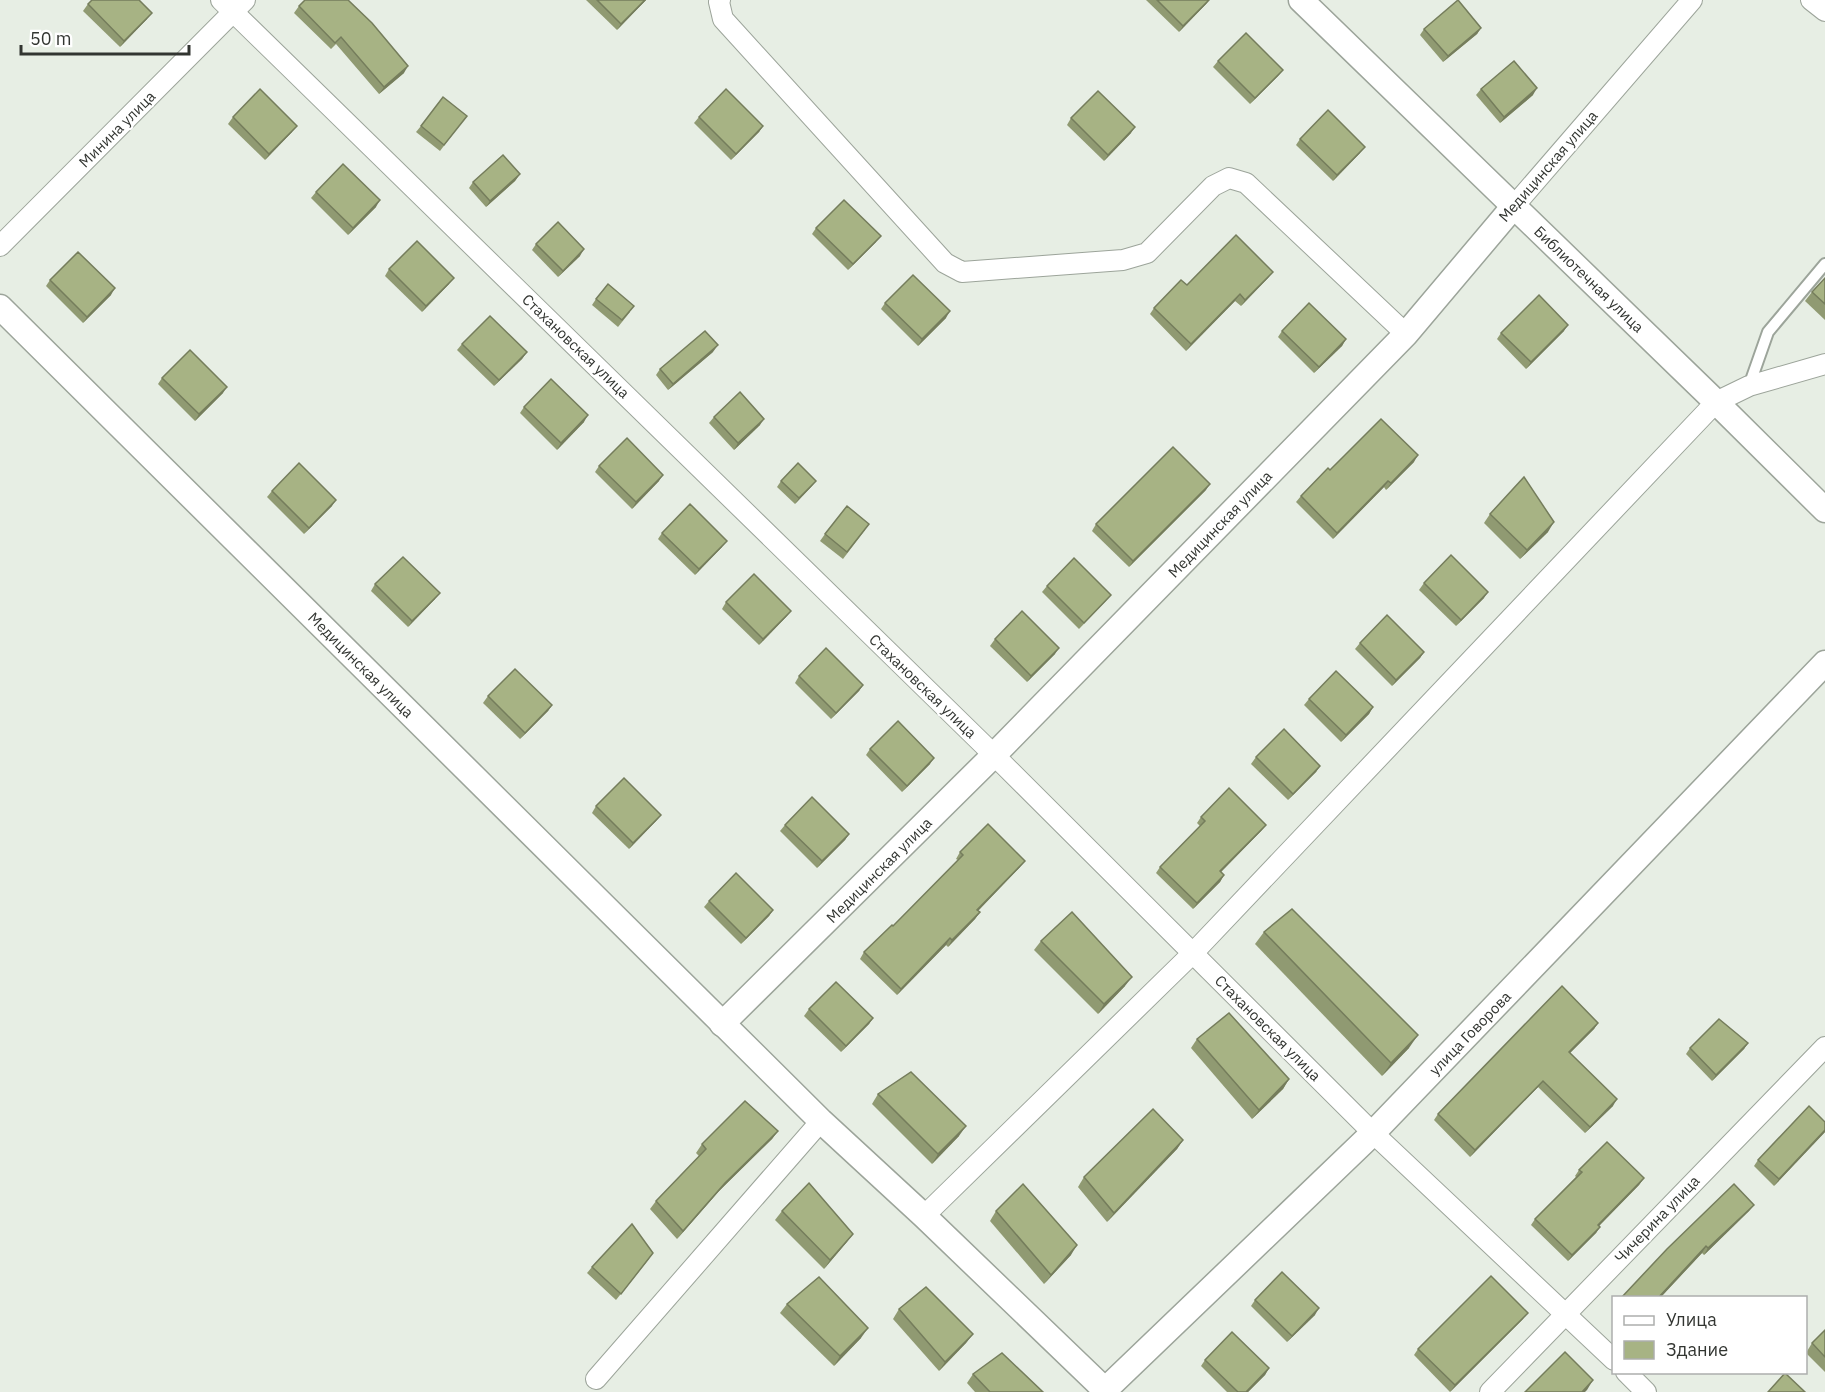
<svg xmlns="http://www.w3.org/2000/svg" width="1825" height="1392" font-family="'IBM Plex Sans',sans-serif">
  <rect width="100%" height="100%" fill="#e7eee4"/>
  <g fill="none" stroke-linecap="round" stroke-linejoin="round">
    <g stroke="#9ca49a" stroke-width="14">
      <path id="service" d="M1749 386 1768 332 1825 264"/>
    </g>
    <g stroke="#9ca49a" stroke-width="22">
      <g id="minor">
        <path d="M221 0 994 755 1373 1133 1614 1360"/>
        <path d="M720 0 719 2 723 19 945 263 962 272 1123 260 1147 253 1213 186 1229 178 1246 183 1406 334"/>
        <path d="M1811 0 1825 11"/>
        <path d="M1514 206 1692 0"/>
        <path d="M0 246 245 0"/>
        <path d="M924 1216 1193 953 1716 402 1749 386 1825 364"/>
        <path d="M1626 1372 1646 1392"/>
        <path d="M596 1379 821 1121"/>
        <path d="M1490 1392 1825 1047"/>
      </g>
    </g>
    <g stroke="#9ca49a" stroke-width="27">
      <g id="tertiary">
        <path d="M1301 0 1716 402 1825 510"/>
        <path d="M0 307 821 1121 924 1216 1105 1390"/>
        <path d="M722 1024 994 755 1406 334 1514 206"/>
        <path d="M1103 1392 1373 1133 1825 663"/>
      </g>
    </g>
    <use href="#service" stroke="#fff" stroke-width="10"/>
    <use href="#minor" stroke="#fff" stroke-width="20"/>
    <use href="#tertiary" stroke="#fff" stroke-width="24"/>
  </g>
  <g fill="#909a72">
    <path d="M586 0H646L617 30Z"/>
    <path d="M1146 0H1209L1206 4 1179 32Z"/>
    <path d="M88 4 147 19 120 47 83 11Z"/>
    <path d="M299 6 404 73 379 94 336 44 331 49 294 13Z"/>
    <path d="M1481 28 1477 34 1443 62 1420 35 1424 29Z"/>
    <path d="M1218 61 1283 70 1278 76 1250 104 1213 67Z"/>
    <path d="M1481 89 1533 95 1500 123 1476 95Z"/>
    <path d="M233 117 292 132 265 160 228 124Z"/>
    <path d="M699 117 763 126 759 132 731 160 694 123Z"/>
    <path d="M1071 118 1131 133 1104 161 1067 125Z"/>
    <path d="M462 122 440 151 416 132 421 126Z"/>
    <path d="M1300 139 1360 153 1333 181 1296 145Z"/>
    <path d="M520 174 515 181 486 207 469 188 473 182Z"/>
    <path d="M316 192 376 207 348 235 311 198Z"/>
    <path d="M816 228 876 242 848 270 812 234Z"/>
    <path d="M536 244 580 256 558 277 532 250Z"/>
    <path d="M389 269 449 284 422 312 385 276Z"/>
    <path d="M1273 272 1268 278 1241 306 1235 301 1186 351 1150 314 1154 308 1187 285Z"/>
    <path d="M1825 278V320L1805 301 1812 292Z"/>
    <path d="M50 280 111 295 83 323 46 286Z"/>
    <path d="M596 299 630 312 618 327 592 305Z"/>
    <path d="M885 303 946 318 918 346 881 309Z"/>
    <path d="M1282 331 1346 339 1342 346 1314 373 1278 337Z"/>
    <path d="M1564 331 1526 369 1497 339 1501 333Z"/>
    <path d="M462 344 527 352 522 359 494 386 457 350Z"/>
    <path d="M713 352 668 390 656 375 660 369Z"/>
    <path d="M162 378 223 393 195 421 158 384Z"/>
    <path d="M524 407 584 422 557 450 520 413Z"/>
    <path d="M714 417 760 425 734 450 709 423Z"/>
    <path d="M1414 462 1386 490 1384 487 1333 539 1296 502 1301 496Z"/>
    <path d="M599 466 659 481 632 509 595 472Z"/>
    <path d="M781 481H816L811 487 795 504 777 487Z"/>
    <path d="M1206 490 1129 567 1092 531 1096 524Z"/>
    <path d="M272 491 332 506 304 534 267 497Z"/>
    <path d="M1490 514 1548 532 1520 559 1484 523Z"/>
    <path d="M865 530 843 559 820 541 825 534Z"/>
    <path d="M662 533 722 547 695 575 658 539Z"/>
    <path d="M1424 583 1484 598 1456 626 1419 590Z"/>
    <path d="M375 584 435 599 408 627 371 591Z"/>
    <path d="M1047 586 1111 595 1106 601 1079 629 1042 592Z"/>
    <path d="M726 602 791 611 786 617 759 645 722 609Z"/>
    <path d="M995 639 1055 654 1027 682 990 646Z"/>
    <path d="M1360 643 1424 652 1420 658 1392 686 1355 649Z"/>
    <path d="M799 676 863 685 859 691 831 719 795 683Z"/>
    <path d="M488 696 552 705 548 711 520 739 483 703Z"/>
    <path d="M1309 699 1373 707 1369 714 1341 742 1304 705Z"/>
    <path d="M870 749 930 764 902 792 866 755Z"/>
    <path d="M1256 757 1320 766 1316 772 1288 800 1251 764Z"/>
    <path d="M596 806 661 815 656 821 629 849 592 813Z"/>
    <path d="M1201 817 1266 825 1261 831 1221 872 1224 875 1220 882 1193 909 1156 873 1160 867 1200 826 1197 823Z"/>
    <path d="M785 825 849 834 845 840 817 868 780 831Z"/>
    <path d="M960 852 1020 867 978 911 980 912 975 919 948 947 946 945 897 995 860 959 864 952 893 926 958 860 956 859Z"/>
    <path d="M709 901 773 910 769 916 741 944 704 907Z"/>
    <path d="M1264 932 1409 1048 1382 1076 1255 944Z"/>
    <path d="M1041 941 1125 986 1098 1014 1034 950Z"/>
    <path d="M809 1009 873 1018 869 1024 841 1052 804 1016Z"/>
    <path d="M1598 1023 1594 1029 1570 1053 1613 1106 1585 1133 1538 1087 1470 1157 1434 1120 1438 1114Z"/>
    <path d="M1197 1039 1289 1079 1283 1089 1252 1119 1191 1048Z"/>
    <path d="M1748 1043 1744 1049 1712 1081 1686 1054 1690 1048Z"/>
    <path d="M878 1094 959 1136 932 1164 872 1104Z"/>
    <path d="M1825 1122V1132L1774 1186 1754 1166 1758 1160Z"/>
    <path d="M778 1131 772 1139 719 1191 677 1239 650 1209 656 1201 699 1156 696 1153 702 1144Z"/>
    <path d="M1183 1140 1177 1149 1107 1222 1078 1187 1084 1177Z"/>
    <path d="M1579 1170 1644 1178 1639 1185 1599 1226 1600 1227 1596 1233 1568 1261 1531 1225 1535 1219 1576 1177 1575 1176Z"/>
    <path d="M1754 1205 1749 1211 1704 1255 1702 1253 1660 1298H1621Z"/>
    <path d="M782 1211 853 1234 846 1243 824 1269 775 1220Z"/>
    <path d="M996 1211 1071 1255 1044 1284 990 1221Z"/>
    <path d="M649 1259 616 1300 587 1273 592 1267Z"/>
    <path d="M1255 1300 1315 1315 1287 1342 1251 1306Z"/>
    <path d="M787 1304 861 1338 834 1366 780 1313Z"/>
    <path d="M899 1309 973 1334 966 1343 939 1371 893 1319Z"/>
    <path d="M1523 1319 1450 1392 1414 1355 1418 1349Z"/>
    <path d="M1825 1330V1372L1806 1353 1812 1343Z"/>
    <path d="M1205 1360 1269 1368 1265 1375 1248 1392H1227L1201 1366Z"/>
    <path d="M973 1374 1043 1392H975L967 1383Z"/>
  </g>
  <g fill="#757d5c">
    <path d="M645 0H646L644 2 617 30 621 24Z"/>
    <path d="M1209 0 1206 4 1179 32 1183 26Z"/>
    <path d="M152 13 147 19 120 47 124 41Z"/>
    <path d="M1481 28 1477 34 1443 62 1448 56Z"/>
    <path d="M408 66 404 73 379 94 384 87Z"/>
    <path d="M1283 70 1278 76 1250 104 1255 98Z"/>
    <path d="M1537 88 1533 95 1500 123 1504 117Z"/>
    <path d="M297 126 292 132 265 160 269 154Z"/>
    <path d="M763 126 759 132 731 160 736 154Z"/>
    <path d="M1135 127 1131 133 1104 161 1108 155Z"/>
    <path d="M1365 147 1360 153 1333 181 1337 175Z"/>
    <path d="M520 174 515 181 486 207 490 201Z"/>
    <path d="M380 200 376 207 348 235 353 228Z"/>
    <path d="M881 236 876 242 848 270 853 264Z"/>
    <path d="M584 249 580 256 558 277 563 271Z"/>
    <path d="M1273 272 1268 278 1241 306 1245 300Z"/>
    <path d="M454 278 449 284 422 312 426 306Z"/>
    <path d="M115 288 111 295 83 323 87 317Z"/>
    <path d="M1240 294 1235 301 1186 351 1191 344Z"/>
    <path d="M950 311 946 318 918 346 922 339Z"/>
    <path d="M1568 325 1564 331 1526 369 1531 362Z"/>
    <path d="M1346 339 1342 346 1314 373 1319 367Z"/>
    <path d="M718 345 713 352 668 390 673 384Z"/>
    <path d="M527 352 522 359 494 386 499 380Z"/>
    <path d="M227 387 223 393 195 421 199 414Z"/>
    <path d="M588 415 584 422 557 450 561 443Z"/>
    <path d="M764 419 760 425 734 450 738 443Z"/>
    <path d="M1418 455 1414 462 1386 490 1391 483Z"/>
    <path d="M663 475 659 481 632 509 636 502Z"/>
    <path d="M816 481 811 487 795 504 799 498Z"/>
    <path d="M1388 481 1384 487 1333 539 1337 533Z"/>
    <path d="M1210 484 1206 490 1129 567 1133 561Z"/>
    <path d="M336 500 332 506 304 534 309 528Z"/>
    <path d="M1554 522 1548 532 1520 559 1527 550Z"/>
    <path d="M727 541 722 547 695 575 699 569Z"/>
    <path d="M1488 592 1484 598 1456 626 1461 620Z"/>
    <path d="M440 593 435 599 408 627 412 621Z"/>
    <path d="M791 611 786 617 759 645 763 639Z"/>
    <path d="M1059 648 1055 654 1027 682 1031 676Z"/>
    <path d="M1424 652 1420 658 1392 686 1396 680Z"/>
    <path d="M863 685 859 691 831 719 836 713Z"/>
    <path d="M552 705 548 711 520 739 525 733Z"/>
    <path d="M1373 707 1369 714 1341 742 1346 735Z"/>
    <path d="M934 758 930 764 902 792 907 786Z"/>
    <path d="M1320 766 1316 772 1288 800 1293 794Z"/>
    <path d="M661 815 656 821 629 849 633 843Z"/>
    <path d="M1266 825 1261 831 1216 877 1220 871Z"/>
    <path d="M849 834 845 840 817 868 822 861Z"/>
    <path d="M1025 861 1020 867 973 916 977 910Z"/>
    <path d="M1224 875 1220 882 1193 909 1197 903Z"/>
    <path d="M773 910 769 916 741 944 746 938Z"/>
    <path d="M980 912 975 919 948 947 952 940Z"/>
    <path d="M950 938 946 945 897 995 901 989Z"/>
    <path d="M1132 977 1125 986 1098 1014 1104 1004Z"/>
    <path d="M873 1018 869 1024 841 1052 846 1046Z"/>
    <path d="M1598 1023 1594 1029 1565 1058 1569 1052Z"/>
    <path d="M1418 1035 1409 1048 1382 1076 1391 1063Z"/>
    <path d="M1748 1043 1744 1049 1712 1081 1716 1075Z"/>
    <path d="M1289 1079 1283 1089 1252 1119 1259 1110Z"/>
    <path d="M1543 1081 1538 1087 1470 1157 1475 1150Z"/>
    <path d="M1617 1099 1613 1106 1585 1133 1590 1127Z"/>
    <path d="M966 1126 959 1136 932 1164 938 1154Z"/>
    <path d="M1825 1130V1132L1774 1186 1779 1179Z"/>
    <path d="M778 1131 772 1139 719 1191 677 1239 683 1231 725 1183Z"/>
    <path d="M1183 1140 1177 1149 1107 1222 1114 1213Z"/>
    <path d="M1644 1178 1639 1185 1594 1231 1598 1225Z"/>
    <path d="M1754 1205 1749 1211 1704 1255 1708 1248Z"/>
    <path d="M1600 1227 1596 1233 1568 1261 1572 1255Z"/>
    <path d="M853 1234 846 1243 824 1269 830 1260Z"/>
    <path d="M1077 1245 1071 1255 1044 1284 1051 1275Z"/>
    <path d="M1706 1246 1702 1253 1660 1298H1658Z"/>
    <path d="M1319 1308 1315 1315 1287 1342 1292 1336Z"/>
    <path d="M1528 1313 1523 1319 1450 1392 1455 1385Z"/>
    <path d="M868 1328 861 1338 834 1366 840 1356Z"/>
    <path d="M973 1334 966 1343 939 1371 945 1362Z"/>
    <path d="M1269 1368 1265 1375 1248 1392H1246Z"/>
    <path d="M1593 1380 1587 1390 1585 1392H1582Z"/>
  </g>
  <g fill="#a7b384" stroke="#757d5c" stroke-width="1.5">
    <path d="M92 0H139L152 13 124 41 88 4Z"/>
    <path d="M305 0H348L372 23 408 66 384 87 341 37 335 43 299 6Z"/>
    <path d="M597 0H645L621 24Z"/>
    <path d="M1157 0H1209L1183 26Z"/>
    <path d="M1458 0 1481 28 1448 56 1424 29Z"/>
    <path d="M1246 33 1283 70 1255 98 1218 61Z"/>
    <path d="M1514 61 1537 88 1504 117 1481 89Z"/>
    <path d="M260 89 297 126 269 154 233 117Z"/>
    <path d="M726 89 763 126 736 154 699 117Z"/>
    <path d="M1098 91 1135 127 1108 155 1071 118Z"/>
    <path d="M443 97 467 116 444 145 421 126Z"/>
    <path d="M1328 110 1365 147 1337 175 1300 139Z"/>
    <path d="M503 155 520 174 490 201 473 182Z"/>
    <path d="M343 164 380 200 353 228 316 192Z"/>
    <path d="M844 200 881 236 853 264 816 228Z"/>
    <path d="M558 222 584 249 563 271 536 244Z"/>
    <path d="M1236 235 1273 272 1245 300 1240 294 1191 344 1154 308 1181 280 1187 285Z"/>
    <path d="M417 241 454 278 426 306 389 269Z"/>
    <path d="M78 252 115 288 87 317 50 280Z"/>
    <path d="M913 275 950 311 922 339 885 303Z"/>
    <path d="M1825 278V304L1812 292Z"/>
    <path d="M608 284 634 306 622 320 596 299Z"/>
    <path d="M1539 295 1568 325 1531 362 1501 333Z"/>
    <path d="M1309 303 1346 339 1319 367 1282 331Z"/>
    <path d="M490 316 527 352 499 380 462 344Z"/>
    <path d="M705 331 718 345 673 384 660 369Z"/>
    <path d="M190 350 227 387 199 414 162 378Z"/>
    <path d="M551 379 588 415 561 443 524 407Z"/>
    <path d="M740 392 764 419 738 443 714 417Z"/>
    <path d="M1381 419 1418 455 1391 483 1388 481 1337 533 1301 496 1328 468 1330 470Z"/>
    <path d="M627 438 663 475 636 502 599 466Z"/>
    <path d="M1173 447 1210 484 1133 561 1096 524Z"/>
    <path d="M299 463 336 500 309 528 272 491Z"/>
    <path d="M798 463 816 481 799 498 781 481Z"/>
    <path d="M1524 477 1554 522 1527 550 1490 514Z"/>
    <path d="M690 504 727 541 699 569 662 533Z"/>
    <path d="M847 506 869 524 847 552 825 534Z"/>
    <path d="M1451 555 1488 592 1461 620 1424 583Z"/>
    <path d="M403 557 440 593 412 621 375 584Z"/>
    <path d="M1074 558 1111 595 1084 623 1047 586Z"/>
    <path d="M754 574 791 611 763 639 726 602Z"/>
    <path d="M1022 611 1059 648 1031 676 995 639Z"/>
    <path d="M1387 615 1424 652 1396 680 1360 643Z"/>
    <path d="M826 648 863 685 836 713 799 676Z"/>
    <path d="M515 669 552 705 525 733 488 696Z"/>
    <path d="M1336 671 1373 707 1346 735 1309 699Z"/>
    <path d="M898 721 934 758 907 786 870 749Z"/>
    <path d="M1284 729 1320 766 1293 794 1256 757Z"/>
    <path d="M624 778 661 815 633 843 596 806Z"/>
    <path d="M1229 788 1266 825 1220 871 1224 875 1197 903 1160 867 1205 821 1201 817Z"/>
    <path d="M812 797 849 834 822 861 785 825Z"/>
    <path d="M988 824 1025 861 977 910 980 912 952 940 950 938 901 989 864 952 892 925 893 926 963 855 960 852Z"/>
    <path d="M736 873 773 910 746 938 709 901Z"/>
    <path d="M1292 909 1418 1035 1391 1063 1264 932Z"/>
    <path d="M1072 912 1132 977 1104 1004 1041 941Z"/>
    <path d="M836 982 873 1018 846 1046 809 1009Z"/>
    <path d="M1562 986 1598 1023 1569 1052 1617 1099 1590 1127 1543 1081 1475 1150 1438 1114Z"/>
    <path d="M1229 1013 1289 1079 1259 1110 1197 1039Z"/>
    <path d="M1719 1019 1748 1043 1716 1075 1690 1048Z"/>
    <path d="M911 1072 966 1126 938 1154 878 1094Z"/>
    <path d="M745 1101 778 1131 725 1183 683 1231 656 1201 706 1149 702 1144Z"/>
    <path d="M1809 1106 1825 1122V1130L1779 1179 1758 1160Z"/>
    <path d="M1153 1109 1183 1140 1114 1213 1084 1177Z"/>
    <path d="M1607 1142 1644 1178 1598 1225 1600 1227 1572 1255 1535 1219 1582 1172 1579 1170Z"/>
    <path d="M809 1183 853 1234 830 1260 782 1211Z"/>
    <path d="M1023 1184 1077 1245 1051 1275 996 1211Z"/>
    <path d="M1734 1184 1754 1205 1708 1248 1706 1246 1658 1298H1621L1667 1249Z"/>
    <path d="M632 1224 653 1253 621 1294 592 1267Z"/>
    <path d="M1282 1272 1319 1308 1292 1336 1255 1300Z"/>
    <path d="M1491 1276 1528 1313 1455 1385 1418 1349Z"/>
    <path d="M819 1277 868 1328 840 1356 787 1304Z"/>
    <path d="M926 1287 973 1334 945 1362 899 1309Z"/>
    <path d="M1825 1330V1357L1812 1343Z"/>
    <path d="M1232 1332 1269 1368 1246 1392H1238L1205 1360Z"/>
    <path d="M1565 1352 1593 1380 1582 1392H1525Z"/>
    <path d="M1002 1353 1043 1392H990L973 1374Z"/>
    <path d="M1785 1373 1805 1392H1768Z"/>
  </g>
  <g text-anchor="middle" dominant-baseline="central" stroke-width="4.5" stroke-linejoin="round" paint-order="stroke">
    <g font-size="15" fill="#323531" stroke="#fff">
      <text transform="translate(117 129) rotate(-45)">Минина улица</text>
      <text transform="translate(1548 166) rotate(-49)">Медицинская улица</text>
      <text transform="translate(1589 279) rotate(44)">Библиотечная улица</text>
      <text transform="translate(576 346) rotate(44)">Стахановская улица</text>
      <text transform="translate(1220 524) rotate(-46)">Медицинская улица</text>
      <text transform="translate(361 665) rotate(45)">Медицинская улица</text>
      <text transform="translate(923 686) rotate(44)">Стахановская улица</text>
      <text transform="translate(879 870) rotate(-45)">Медицинская улица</text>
      <text transform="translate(1268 1028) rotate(45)">Стахановская улица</text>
      <text transform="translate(1470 1033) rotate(-46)">улица Говорова</text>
      <text transform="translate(1657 1219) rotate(-46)">Чичерина улица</text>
    </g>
  </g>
  <rect x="1612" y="1296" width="195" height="78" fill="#ffffff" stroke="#adaead" stroke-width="1.5"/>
  <rect x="1624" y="1316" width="30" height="9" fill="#ffffff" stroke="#adaead" stroke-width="1.5"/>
  <text x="1666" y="1326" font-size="18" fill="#323531">Улица</text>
  <rect x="1624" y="1341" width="30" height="18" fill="#a7b384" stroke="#adaead" stroke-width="1.5"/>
  <text x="1666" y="1356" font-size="18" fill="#323531">Здание</text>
  <path d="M21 45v9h168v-9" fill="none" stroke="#323531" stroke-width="3"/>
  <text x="30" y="45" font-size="18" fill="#323531" stroke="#ffffff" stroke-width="4.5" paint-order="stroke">50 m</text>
</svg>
